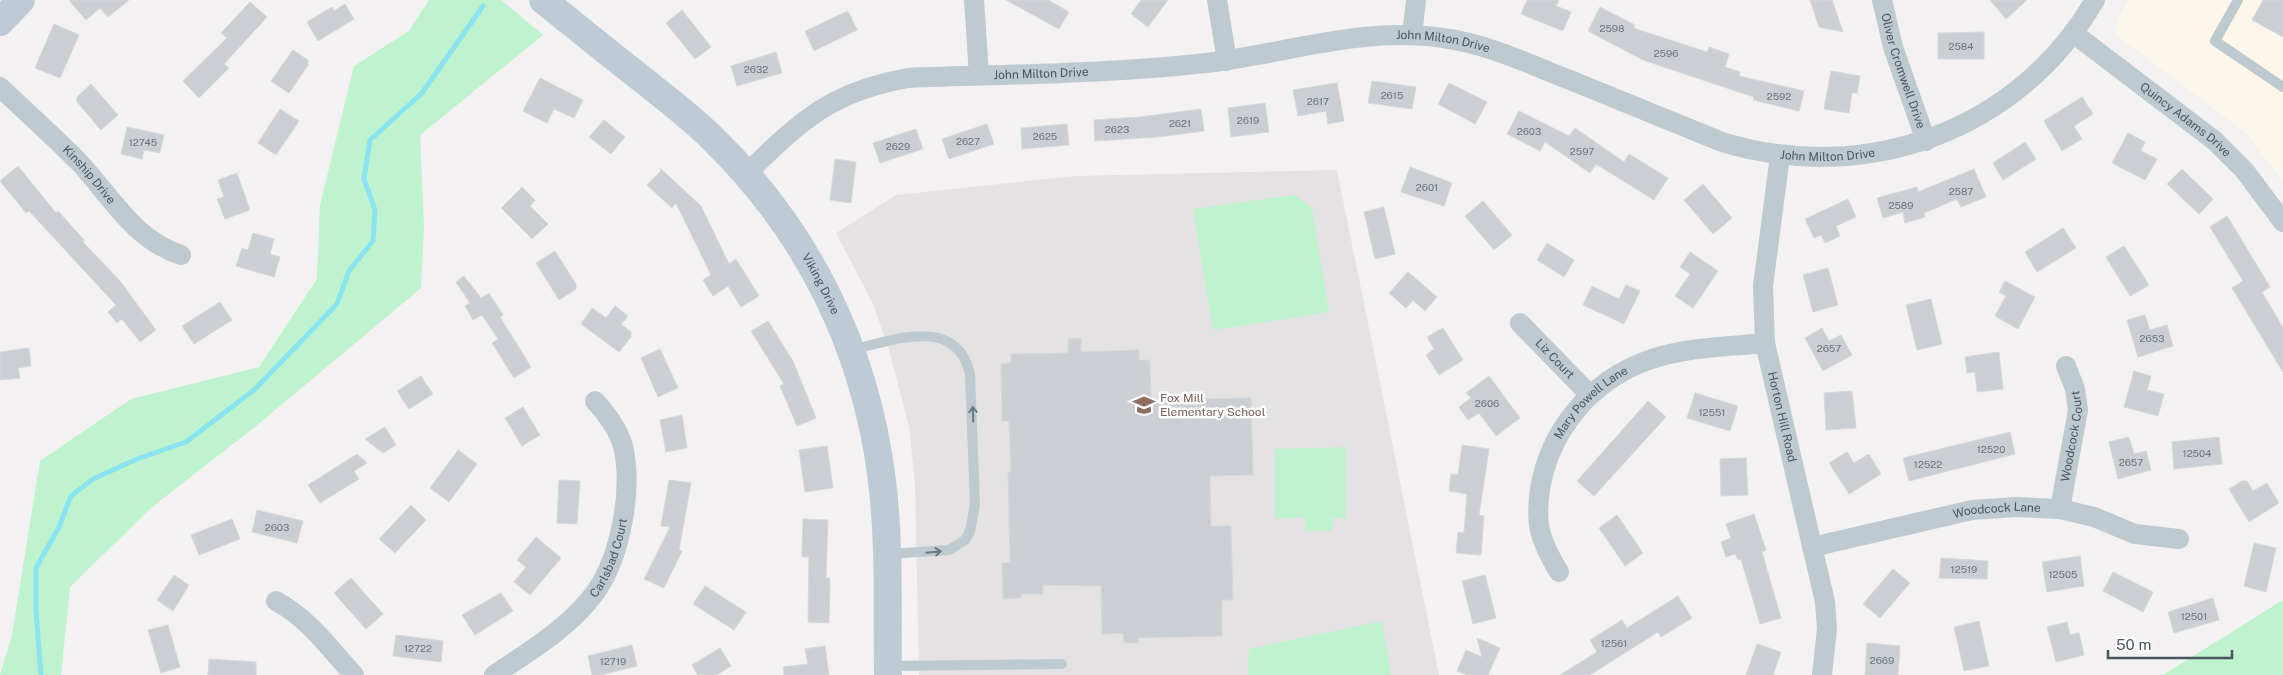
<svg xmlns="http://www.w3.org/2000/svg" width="2283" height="675" font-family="'Public Sans',sans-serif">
  <rect width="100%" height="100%" fill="#f3f1f1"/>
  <path fill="#fdf6eb" d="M2128 0H2283V182L2246 133 2115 34 2118 20Z"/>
  <path fill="#e4e2e3" d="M1337 170 1439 675H919L915 483 909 427 888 346 873 304 836 233 896 195 1075 176Z"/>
  <g fill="#bff2ce">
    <path d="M429 0H501L543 35 420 135 424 226 421 288 256 426 152 507 70 587 61 675H0L12 635 40 461 131 399 259 367 317 279 320 205 354 66 409 31Z"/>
    <path d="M1294 195 1312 208 1329 312 1213 330 1193 209Z"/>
    <path d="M1346 447V518H1332L1333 531H1306L1305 517 1275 519V449Z"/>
    <path d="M2283 600V675H2163Z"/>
    <path d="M1382 621 1391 675H1248L1249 649Z"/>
  </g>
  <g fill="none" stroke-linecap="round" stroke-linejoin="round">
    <path stroke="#8ae4f0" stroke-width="5" d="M41 675 36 611V568L59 527 71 496 93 479 137 459 186 442 254 390 337 304 349 271 373 241 375 210 364 179 370 140 422 93 483 6"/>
  </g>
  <g fill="#cbced3" stroke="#d5d8dc">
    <path d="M69 0H129L108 17 100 8 86 20Z"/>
    <path d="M1006 0H1048L1069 12 1059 29Z"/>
    <path d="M1141 0H1168L1148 27 1131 14Z"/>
    <path d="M1527 0H1559L1556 6 1571 12 1563 31 1521 14Z"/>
    <path d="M1810 0H1832L1843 32 1819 27Z"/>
    <path d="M1990 0H2027L2006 19Z"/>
    <path d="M2263 0H2283V37L2252 20Z"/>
    <path d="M250 2 267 17 224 64 229 68 199 98 183 81 227 38 221 33Z"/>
    <path d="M345 4 354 19 318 41 307 22 332 7 334 11Z"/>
    <path d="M1600 7 1635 25 1633 28 1707 52 1709 47 1729 54 1725 67 1740 72 1739 76 1804 91 1799 111 1753 100 1754 97 1643 60 1588 31Z"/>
    <path d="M682 10 711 47 695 59 666 23Z"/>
    <path d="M848 11 857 30 814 51 805 31Z"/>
    <path d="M54 24 79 35 60 78 35 68Z"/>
    <path d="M1984 32V59H1938V33Z"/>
    <path d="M293 50 308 60V65L289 93 271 81Z"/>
    <path d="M776 52 782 73 737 86 731 66Z"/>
    <path d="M1831 71 1860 76 1857 93H1852L1849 113 1824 109Z"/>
    <path d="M540 78 583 100 574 118 554 109 547 123 523 111Z"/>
    <path d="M1372 81 1416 87 1412 109 1368 103Z"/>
    <path d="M1337 83 1344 121 1328 124 1326 111 1298 116 1293 90Z"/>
    <path d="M1449 83 1487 102 1475 124 1438 104Z"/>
    <path d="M91 84 118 115 101 130 77 102V97Z"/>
    <path d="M2082 97 2093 114 2074 126 2082 139 2062 151 2044 121Z"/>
    <path d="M1265 103 1269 132 1231 137 1228 108Z"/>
    <path d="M280 109 299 121 276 155 258 143Z"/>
    <path d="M1201 109 1204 131 1158 137 1095 141 1094 120 1140 117Z"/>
    <path d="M1519 111 1569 136 1575 128 1624 162 1629 154 1668 178 1654 200 1596 164 1590 173 1545 142 1540 151 1507 134Z"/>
    <path d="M604 120 625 137 611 154 589 137Z"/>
    <path d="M987 124 994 144 949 159 942 139Z"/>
    <path d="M1067 124 1069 145 1022 149 1021 128Z"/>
    <path d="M127 127 164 135 160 153 144 150 142 159 121 154Z"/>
    <path d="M916 129 923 149 880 163 873 143Z"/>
    <path d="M2128 133 2145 142 2141 151 2157 159 2145 180 2112 163Z"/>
    <path d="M2025 142 2036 159 2003 180 1993 163Z"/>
    <path d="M835 159 856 162 851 203 830 200Z"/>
    <path d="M18 166 56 213 58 211 84 240 83 242 120 281 156 330 140 342 122 319 117 323 108 312 116 305 29 211 26 213 0 181Z"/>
    <path d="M1410 167 1452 183 1444 206 1401 192Z"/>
    <path d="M660 168 701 206 729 264 736 259 759 296 741 307 728 286 713 296 703 280 711 275 676 203 672 208 647 185 661 171Z"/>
    <path d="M1974 169 1986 197 1961 207 1957 199 1924 213 1925 217 1905 223 1903 212 1883 218 1877 198 1917 187 1918 192Z"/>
    <path d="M2182 169 2213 199 2199 214 2167 184Z"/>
    <path d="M237 173 250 210 225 219 217 199 224 197 218 180Z"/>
    <path d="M1703 184 1732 218 1713 234 1684 200Z"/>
    <path d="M522 187 535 200 530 206 548 224 532 239 501 208Z"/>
    <path d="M1848 199 1856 217 1836 226 1840 236 1825 243 1821 235 1814 238 1805 219Z"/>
    <path d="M1483 201 1512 235 1494 250 1465 216Z"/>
    <path d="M1384 207 1395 254 1375 259 1364 212Z"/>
    <path d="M2227 216 2270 287 2262 292 2283 328V372L2232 288 2243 281 2210 227Z"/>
    <path d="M2063 228 2076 248 2037 272 2025 252Z"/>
    <path d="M253 233 274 239 270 254 280 257 274 277 236 266 242 248 248 250Z"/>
    <path d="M1547 243 1574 260 1564 277 1537 260Z"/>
    <path d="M2124 246 2149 285 2130 296 2106 257Z"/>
    <path d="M555 251 576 284V289L559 300 536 263Z"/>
    <path d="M1690 252 1718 271 1693 308 1675 296 1690 274 1680 267Z"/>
    <path d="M1828 268 1838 305 1813 312 1803 275Z"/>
    <path d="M1408 272 1437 297 1425 311 1413 300 1406 308 1389 293Z"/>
    <path d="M464 276 481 298 489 293 503 315 500 317 531 367 514 378 492 343 498 339 482 315 473 320 465 306 470 303 456 282Z"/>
    <path d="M2005 281 2035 297 2018 329 1995 316 2006 296 1999 292Z"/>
    <path d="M1626 285 1640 291 1624 324 1583 305 1592 286 1619 299Z"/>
    <path d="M1931 299 1942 344 1917 350 1906 305Z"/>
    <path d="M220 302 232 320 194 344 182 326Z"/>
    <path d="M615 306 628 316 621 324 631 332V337L619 352 581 324 592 308 606 318Z"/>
    <path d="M2145 315 2150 330 2167 325 2173 346 2138 357 2127 320Z"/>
    <path d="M768 321 793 361 816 418 797 426 780 386 784 384 751 331Z"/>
    <path d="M1443 328 1463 360 1439 375 1426 355 1434 349 1427 337Z"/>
    <path d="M1822 328 1829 341 1841 335 1852 355 1823 371 1805 338Z"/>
    <path d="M1081 338V352L1139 350V360H1150L1151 400 1251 398 1253 475 1210 476 1211 526H1231L1233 600H1222V636L1138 638V643H1124L1123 633 1102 634 1101 586 1043 585V594H1021V598L1003 599 1002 563H1010L1008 473 1011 472 1009 421H1002L1001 364 1011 363V354L1068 353V339Z"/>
    <path d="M29 348 31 366 18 368 20 378 0 380V352Z"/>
    <path d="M660 349 678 388 658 397 641 358Z"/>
    <path d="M1999 352 2003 389 1977 392 1975 372 1967 373 1965 357Z"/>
    <path d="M2134 371 2151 376 2147 390 2164 394 2158 416 2124 407Z"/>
    <path d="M421 376 433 394 409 409 397 391Z"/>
    <path d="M1489 376 1520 418 1496 436 1479 413 1468 420 1459 407 1471 398 1466 393Z"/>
    <path d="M1852 391 1856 428 1826 430 1824 393Z"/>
    <path d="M1695 393 1738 406 1730 431 1687 418Z"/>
    <path d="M1648 401 1666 417 1594 496 1577 481Z"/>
    <path d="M523 407 540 435 522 446 505 418Z"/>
    <path d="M682 415 687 448 666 452 660 420Z"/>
    <path d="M385 427 396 445 383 453 365 439Z"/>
    <path d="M2010 432 2015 454 1909 481 1903 458Z"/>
    <path d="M2129 437 2134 454 2146 451 2151 470 2118 479 2109 442Z"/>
    <path d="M2219 437 2222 464 2174 469 2172 442Z"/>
    <path d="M1462 445 1489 449 1479 515 1484 516 1481 555 1456 553 1458 532 1464 533 1467 494 1449 491 1451 474 1458 475Z"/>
    <path d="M827 446 833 488 805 492 799 450Z"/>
    <path d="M458 450 477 464 449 502 430 488Z"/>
    <path d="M1847 452 1854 463 1869 454 1881 474 1849 494 1829 463Z"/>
    <path d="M357 454 367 463 354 471 359 479 320 503 308 485Z"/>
    <path d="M1746 458 1748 495 1721 496 1720 459Z"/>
    <path d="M559 480 580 481 577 524 557 523Z"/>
    <path d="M669 480 691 483 679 550 682 551 664 588 644 579 670 527 661 526Z"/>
    <path d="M2242 481H2247L2253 491 2267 483 2279 503 2249 522 2229 489Z"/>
    <path d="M411 505 426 520 395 553 379 539Z"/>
    <path d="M257 510 303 521 297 543 252 532Z"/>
    <path d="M1754 514 1766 550 1762 552 1781 618 1760 624 1741 559 1738 560 1735 554 1726 557 1721 542 1731 538 1726 524Z"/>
    <path d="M1617 515 1643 553 1625 566 1599 528Z"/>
    <path d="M232 519 240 539 199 555 191 535Z"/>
    <path d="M803 519 828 520 826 578H830L829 623 808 622 809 557H802Z"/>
    <path d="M536 537 561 558 530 595 514 582 526 567 517 560Z"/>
    <path d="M2254 543 2276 548 2266 592 2244 586Z"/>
    <path d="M2080 556 2084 586 2047 592 2042 562Z"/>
    <path d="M1941 558 1988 561 1987 579 1939 578Z"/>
    <path d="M1893 569 1910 583 1880 618 1863 604Z"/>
    <path d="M2113 572 2153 592 2143 612 2103 591Z"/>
    <path d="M174 575 189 585 173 611 157 600Z"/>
    <path d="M1485 575 1496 618 1473 624 1462 581Z"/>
    <path d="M351 578 383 614 366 629 334 593Z"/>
    <path d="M705 586 746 612 734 630 693 604Z"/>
    <path d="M501 593 513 611 475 635 462 615Z"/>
    <path d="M1678 596 1692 618 1661 637 1658 632 1590 675H1560L1597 652 1590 640 1622 620 1627 628Z"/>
    <path d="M2213 598 2219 620 2174 633 2168 612Z"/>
    <path d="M1979 621 1989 666 1964 671 1954 627Z"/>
    <path d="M2067 622 2070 635 2079 633 2084 655 2056 662 2047 627Z"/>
    <path d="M168 625 180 667 161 673 148 630Z"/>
    <path d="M396 635 443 641 441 662 393 656Z"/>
    <path d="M1477 638 1500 648 1488 675H1467L1457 671 1466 650 1482 657Z"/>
    <path d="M1867 643 1900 646 1898 675H1865Z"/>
    <path d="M1757 644 1781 652 1773 675H1746Z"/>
    <path d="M632 645 637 666 601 675H592L588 656Z"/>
    <path d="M825 646 829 675H784L783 667 808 664 805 649Z"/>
    <path d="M720 648 731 666 717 675H698L692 665Z"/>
    <path d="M209 659 256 662V675H208Z"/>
  </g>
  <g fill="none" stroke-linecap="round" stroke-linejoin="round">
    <g stroke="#becad0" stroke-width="10">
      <path d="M2238 0 2215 41 2283 87"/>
      <path d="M852 350C892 340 957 315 970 374L975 505 970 531 965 540 949 550 889 554"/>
      <path d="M889 666 1062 664"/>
    </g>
    <g stroke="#becad0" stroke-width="20">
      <path d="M974 0 979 75"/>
      <path d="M1217 0 1227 61"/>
      <path id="s1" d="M1882 0 1893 47 1926 141"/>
      <path id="s2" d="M2073 33 2215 141 2244 170 2283 222"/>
      <path d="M1412 35 1416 0"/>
      <path id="s3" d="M0 87C26 112 53 136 78 161 111 196 133 239 181 255"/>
      <path id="s4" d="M1780 156 1763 286 1765 343 1825 602 1827 629 1822 675"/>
      <path id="s5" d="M747 173C802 120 830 92 908 78 1007 74 1108 74 1206 63 1285 54 1362 26 1443 38 1488 44 1529 64 1570 80 1621 101 1671 121 1722 142 1866 186 2019 131 2095 0"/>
      <path id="s6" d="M1520 323 1590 395"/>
      <path id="s7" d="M2060 509 2078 410 2075 389 2066 366"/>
      <path id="s8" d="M1812 547 1972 510 2017 507 2060 509 2094 517 2135 534 2179 539"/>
      <path id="s9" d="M1559 572C1551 559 1544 546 1540 531 1537 517 1538 503 1540 489 1550 430 1590 382 1646 361 1682 347 1727 347 1765 343"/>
      <path d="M276 601C308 618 330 649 354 675"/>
      <path id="s10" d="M494 675C530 651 572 626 597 590 621 554 633 489 623 446 618 429 607 414 595 401"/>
    </g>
    <g stroke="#becbd5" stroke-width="28">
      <path id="s11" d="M543 0C578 28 612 56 647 83 669 101 692 118 712 138 808 231 866 349 882 481 890 545 887 611 888 675"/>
      <path d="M0 22 21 0"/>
    </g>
  </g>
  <defs><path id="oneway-shaft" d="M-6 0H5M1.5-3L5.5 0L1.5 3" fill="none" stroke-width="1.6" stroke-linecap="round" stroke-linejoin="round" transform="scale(1.25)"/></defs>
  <g stroke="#6b7981">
    <use href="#oneway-shaft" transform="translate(973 414) rotate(-92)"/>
    <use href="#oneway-shaft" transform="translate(934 552) rotate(-6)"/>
  </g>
  <defs>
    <g id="school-bare" transform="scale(1.725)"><path d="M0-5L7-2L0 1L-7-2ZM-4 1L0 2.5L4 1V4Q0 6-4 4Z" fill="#8d6e63" stroke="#fff" stroke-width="2.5" paint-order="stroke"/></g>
  </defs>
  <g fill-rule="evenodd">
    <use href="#school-bare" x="1144" y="405"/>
  </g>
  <g text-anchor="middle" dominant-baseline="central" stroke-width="5" stroke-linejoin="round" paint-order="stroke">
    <g font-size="10" fill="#69747c">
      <text x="1612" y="28">2598</text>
      <text x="1961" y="46">2584</text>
      <text x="1666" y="53">2596</text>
      <text x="756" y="69">2632</text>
      <text x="1392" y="95">2615</text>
      <text x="1779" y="96">2592</text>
      <text x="1318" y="101">2617</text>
      <text x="1248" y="120">2619</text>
      <text x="1180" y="123">2621</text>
      <text x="1117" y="129">2623</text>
      <text x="1529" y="131">2603</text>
      <text x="1045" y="136">2625</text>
      <text x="968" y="141">2627</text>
      <text x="143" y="142">12745</text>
      <text x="898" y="146">2629</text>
      <text x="1582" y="151">2597</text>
      <text x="1427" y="187">2601</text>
      <text x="1961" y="191">2587</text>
      <text x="1901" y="205">2589</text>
      <text x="2152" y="338">2653</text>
      <text x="1829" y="348">2657</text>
      <text x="1487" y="403">2606</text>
      <text x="1712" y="412">12551</text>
      <text x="1991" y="449">12520</text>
      <text x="2197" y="453">12504</text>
      <text x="2131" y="462">2657</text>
      <text x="1928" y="464">12522</text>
      <text x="277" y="527">2603</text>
      <text x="1964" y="569">12519</text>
      <text x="2063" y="574">12505</text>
      <text x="2194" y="616">12501</text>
      <text x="1614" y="643">12561</text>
      <text x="418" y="648">12722</text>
      <text x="1882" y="660">2669</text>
      <text x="613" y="661">12719</text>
    </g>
    <g font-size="12" fill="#48565f" stroke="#fff">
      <text stroke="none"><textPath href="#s5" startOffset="729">John Milton Drive</textPath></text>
      <text stroke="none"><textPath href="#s1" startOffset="74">Oliver Cromwell Drive</textPath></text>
      <text stroke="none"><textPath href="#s5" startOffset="324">John Milton Drive</textPath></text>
      <text stroke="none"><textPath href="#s2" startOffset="142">Quincy Adams Drive</textPath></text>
      <text stroke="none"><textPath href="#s5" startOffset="1134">John Milton Drive</textPath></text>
      <text stroke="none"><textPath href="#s3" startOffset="125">Kinship Drive</textPath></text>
      <text stroke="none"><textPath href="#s11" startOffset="401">Viking Drive</textPath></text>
      <text stroke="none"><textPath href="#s6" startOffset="50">Liz Court</textPath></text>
      <text stroke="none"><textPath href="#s9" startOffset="191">Mary Powell Lane</textPath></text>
      <text stroke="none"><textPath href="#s4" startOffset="264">Horton Hill Road</textPath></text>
      <text stroke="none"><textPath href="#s7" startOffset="74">Woodcock Court</textPath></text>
      <text stroke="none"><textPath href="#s8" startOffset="189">Woodcock Lane</textPath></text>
      <text stroke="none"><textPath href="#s10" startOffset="169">Carlsbad Court</textPath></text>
    </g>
    <g font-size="12" fill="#785e54" stroke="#fff" text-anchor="start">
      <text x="1160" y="398">Fox Mill<tspan x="1160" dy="14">Elementary School</tspan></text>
    </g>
  </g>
  <path d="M2108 650v8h124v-8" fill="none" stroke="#48565f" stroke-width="2.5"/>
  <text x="2116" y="650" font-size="15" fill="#48565f" stroke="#ffffff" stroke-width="4" paint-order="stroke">50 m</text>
</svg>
